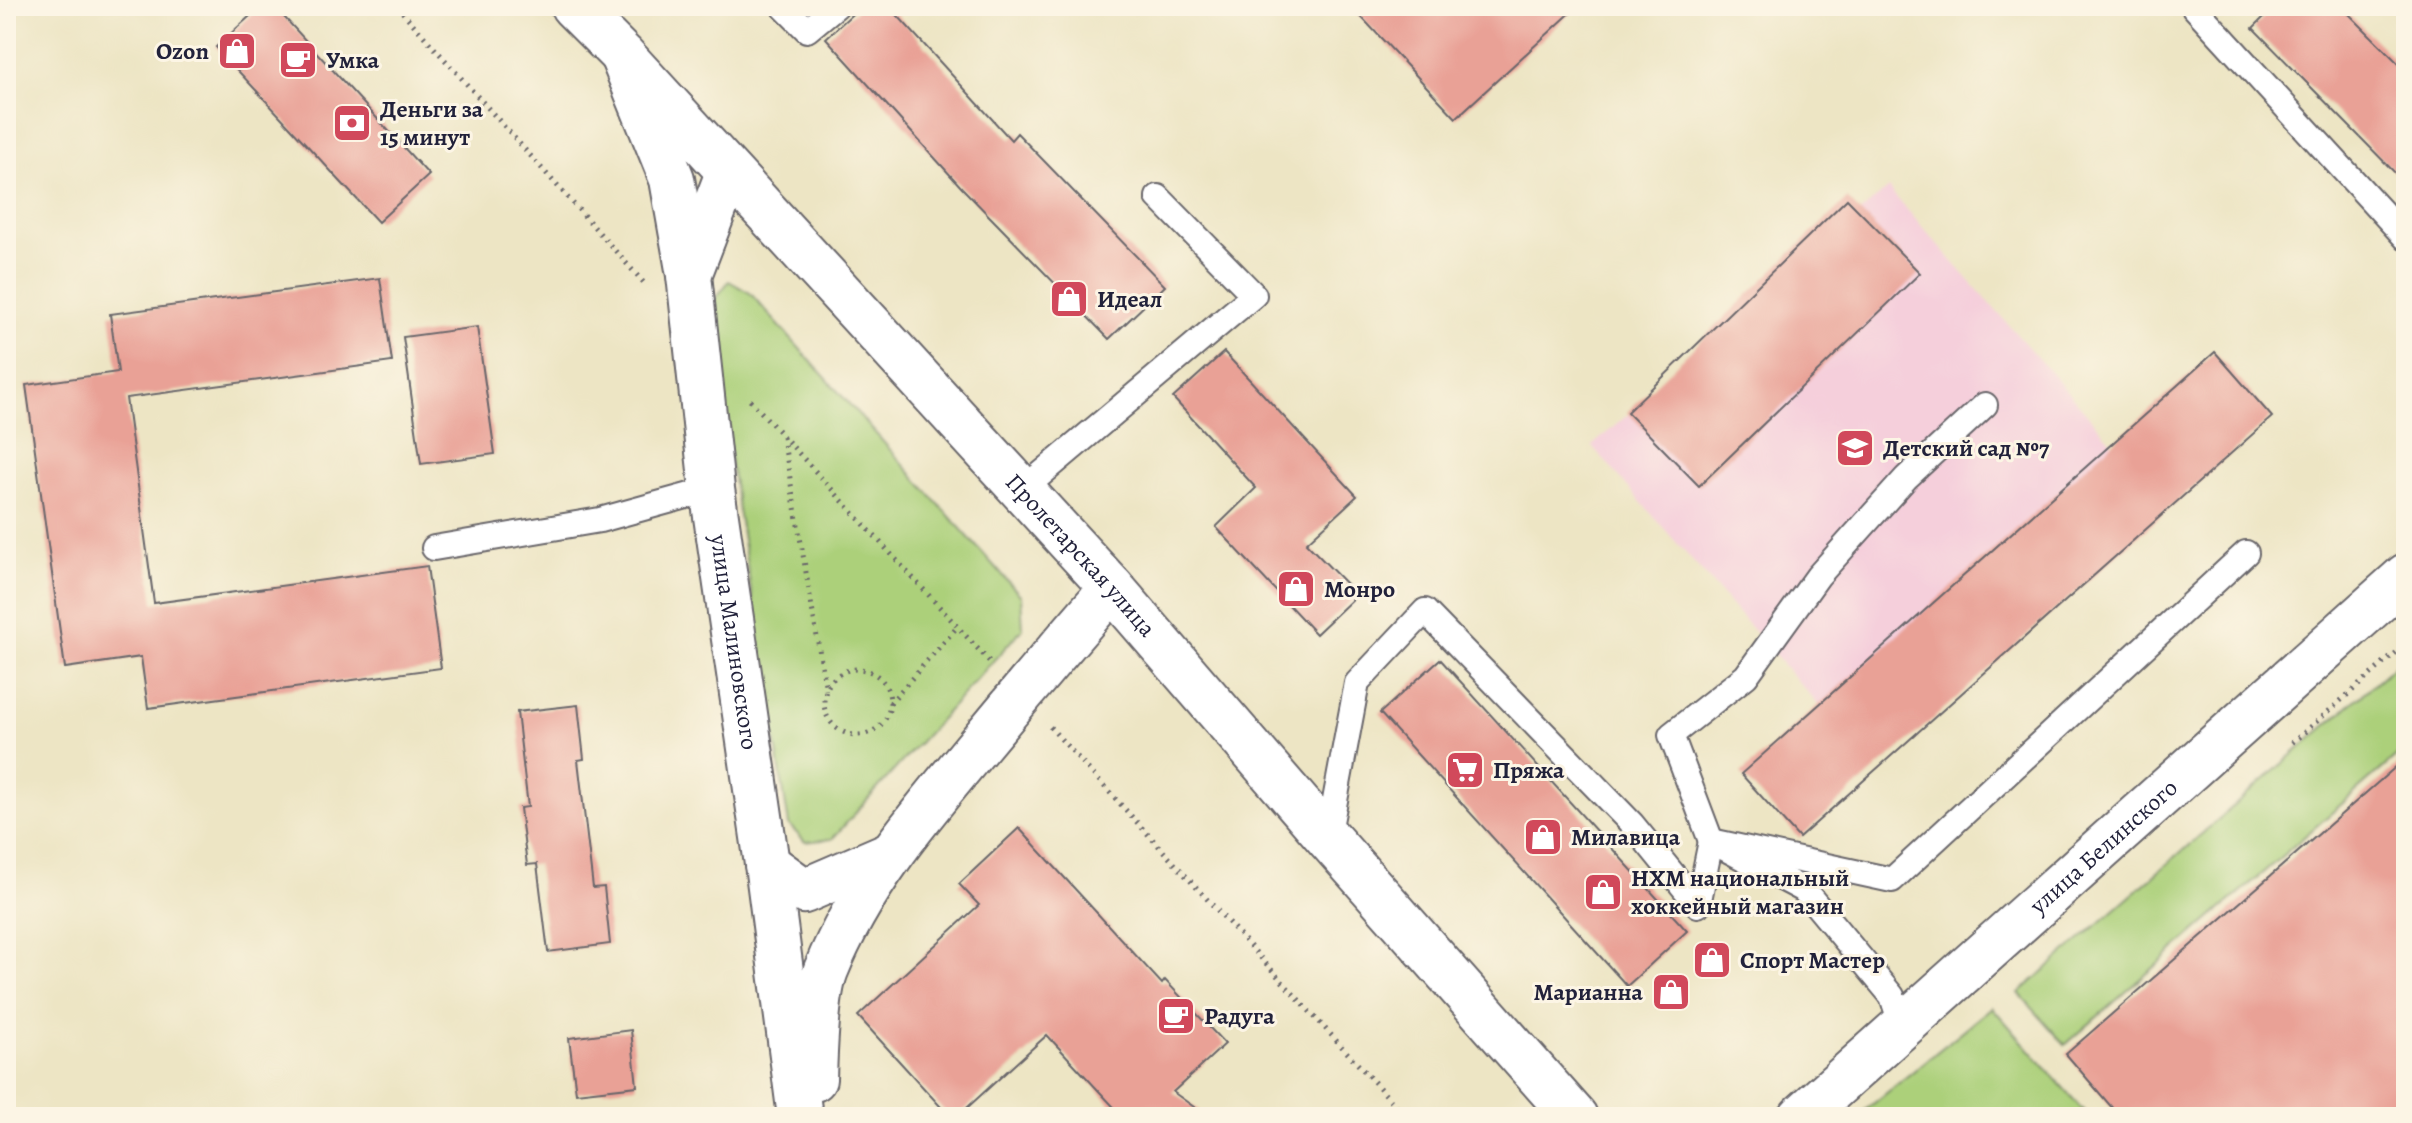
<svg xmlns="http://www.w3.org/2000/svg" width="2412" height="1123" font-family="Alegreya,serif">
  <rect width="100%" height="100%" fill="#fcf5e5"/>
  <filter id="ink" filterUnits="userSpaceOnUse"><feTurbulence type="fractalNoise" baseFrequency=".0125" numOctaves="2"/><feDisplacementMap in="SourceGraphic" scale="16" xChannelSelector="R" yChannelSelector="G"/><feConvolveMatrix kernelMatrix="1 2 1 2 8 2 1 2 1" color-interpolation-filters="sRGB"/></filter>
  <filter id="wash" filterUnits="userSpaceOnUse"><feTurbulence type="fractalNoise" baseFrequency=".006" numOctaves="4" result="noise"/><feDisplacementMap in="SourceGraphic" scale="32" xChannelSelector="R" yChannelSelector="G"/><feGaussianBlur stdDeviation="1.8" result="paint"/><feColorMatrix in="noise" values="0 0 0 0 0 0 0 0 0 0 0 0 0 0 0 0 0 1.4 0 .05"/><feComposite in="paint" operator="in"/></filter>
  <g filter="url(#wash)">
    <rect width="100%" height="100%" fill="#ede5c4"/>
    <path fill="#f5cfdb" d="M1888 188 2118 449 1821 708 1592 446Z"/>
    <g fill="#acd07a" stroke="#67795a" stroke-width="2">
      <path d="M729 281 750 293 1021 596 1023 628 832 839 805 842 789 825 706 311Z"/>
      <path d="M2406 656V748L2065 1045 2019 993Z"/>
      <path d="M1992 1007 2089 1117H1857Z"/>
    </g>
    <g id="blocks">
      <g fill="#e9a196">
        <path d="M261 6H274L429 175 378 222 216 47Z"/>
        <path d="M861 6H889L1011 140 1017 133 1165 286 1109 339 962 188 826 38Z"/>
        <path d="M1351 6H1578L1456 118Z"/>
        <path d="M2275 6H2341L2406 71V184L2253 28Z"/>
        <path d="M1847 199 1920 273 1699 486 1627 412Z"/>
        <path d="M380 278 392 362 126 398 154 603 427 566 441 668 148 708 141 657 65 668 26 385 118 372 110 314Z"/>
        <path d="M477 327 495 454 421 464 403 337Z"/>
        <path d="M1224 352 1357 496 1306 543 1357 595 1316 634 1216 527 1256 488 1173 398Z"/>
        <path d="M2215 352 2272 417 1799 838 1741 774Z"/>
        <path d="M1440 659 1687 931 1627 986 1380 713Z"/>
        <path d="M578 705 584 759 578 760 593 888 604 887 610 944 548 952 537 864 527 865 520 808 528 807 517 712Z"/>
        <path d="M2406 758V1117H2120L2066 1054Z"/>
        <path d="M1019 828 1162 984 1165 980 1225 1044 1173 1092 1208 1117H1123L1047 1035 957 1117H950L858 1016 979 905 959 884Z"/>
        <path d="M631 1030 637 1086 576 1093 569 1038Z"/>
      </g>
    </g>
  </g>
  <g filter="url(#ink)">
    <use href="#blocks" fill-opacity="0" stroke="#69666b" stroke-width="2"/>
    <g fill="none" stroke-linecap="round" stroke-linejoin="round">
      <g stroke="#69666b" stroke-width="28">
        <g id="lane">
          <path d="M783 6 807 30 836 6"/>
          <path d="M2193 6 2406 238"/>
          <path d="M1021 491 1254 295 1158 197"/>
          <path d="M434 548 600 520 712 489"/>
          <path d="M1328 838 1357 683 1425 611 1632 824 1698 905 1711 841 1892 880 2246 553"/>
          <path d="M1902 1027 1892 996 1804 890 1711 841 1671 735 1746 676 1818 576 1906 478 1985 405"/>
        </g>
      </g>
      <g stroke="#69666b" stroke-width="48">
        <g id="street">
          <path id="s1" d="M623 58 672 179 689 275 712 489 767 864 800 1117"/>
          <path d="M689 275 728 173"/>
          <path d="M767 864 804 891 890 854"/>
          <path d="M814 1079C815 1050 816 996 826 970 861 883 923 812 982 741 1025 689 1068 638 1112 588"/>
        </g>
      </g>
      <g stroke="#69666b" stroke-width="48">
        <g id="secondary">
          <path id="s2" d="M573 6 622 55 1112 588 1328 838 1575 1117"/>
          <path id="s3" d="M1801 1117 2406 576"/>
        </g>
      </g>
      <g stroke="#69666b" stroke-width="5" stroke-dasharray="2 6" stroke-linecap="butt">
        <path d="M397 6 644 283"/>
        <path d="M750 400 989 661"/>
        <path d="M783 437 826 690"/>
        <circle cx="857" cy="702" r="33"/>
        <path d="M890 703 958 626"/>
        <path d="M1050 727 1406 1117"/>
        <path d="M2292 743 2406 644"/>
      </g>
      <use href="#lane" stroke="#fff" stroke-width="24"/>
      <use href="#street" stroke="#fff" stroke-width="44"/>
      <use href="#secondary" stroke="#fff" stroke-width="44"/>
    </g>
  </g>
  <defs>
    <g id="shop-square" transform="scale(2)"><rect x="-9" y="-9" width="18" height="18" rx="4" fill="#d1495b" stroke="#fcf5e5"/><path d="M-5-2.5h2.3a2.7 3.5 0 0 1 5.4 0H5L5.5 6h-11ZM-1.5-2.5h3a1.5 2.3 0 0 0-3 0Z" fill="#fff"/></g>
    <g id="cafe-square" transform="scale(2)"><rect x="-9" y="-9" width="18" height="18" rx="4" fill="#d1495b" stroke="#fcf5e5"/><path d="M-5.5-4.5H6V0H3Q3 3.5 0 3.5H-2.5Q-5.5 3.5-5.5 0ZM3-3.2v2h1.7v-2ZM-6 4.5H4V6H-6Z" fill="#fff"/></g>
    <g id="bank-square" transform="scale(2)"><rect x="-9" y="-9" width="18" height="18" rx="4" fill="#d1495b" stroke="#fcf5e5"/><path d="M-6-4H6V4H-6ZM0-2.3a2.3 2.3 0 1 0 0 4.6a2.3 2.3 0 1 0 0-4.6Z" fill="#fff"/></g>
    <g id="school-square" transform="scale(2)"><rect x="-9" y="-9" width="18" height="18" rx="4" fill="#d1495b" stroke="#fcf5e5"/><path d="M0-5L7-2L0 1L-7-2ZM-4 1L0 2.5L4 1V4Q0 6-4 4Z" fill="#fff"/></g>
    <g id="supermarket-square" transform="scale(2)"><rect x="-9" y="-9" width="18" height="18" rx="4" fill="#d1495b" stroke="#fcf5e5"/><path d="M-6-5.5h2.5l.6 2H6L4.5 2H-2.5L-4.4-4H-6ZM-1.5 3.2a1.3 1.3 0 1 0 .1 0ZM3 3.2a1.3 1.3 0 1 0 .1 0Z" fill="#fff"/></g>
  </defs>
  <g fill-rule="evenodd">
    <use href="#shop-square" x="237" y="51"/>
    <use href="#cafe-square" x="298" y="60"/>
    <use href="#bank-square" x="352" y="123"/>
    <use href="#shop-square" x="1069" y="299"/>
    <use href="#school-square" x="1855" y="448"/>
    <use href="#shop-square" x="1296" y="589"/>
    <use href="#supermarket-square" x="1465" y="770"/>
    <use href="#shop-square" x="1543" y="837"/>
    <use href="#shop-square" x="1603" y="892"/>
    <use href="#shop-square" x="1712" y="960"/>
    <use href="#shop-square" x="1671" y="992"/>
    <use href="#cafe-square" x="1176" y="1016"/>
  </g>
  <g text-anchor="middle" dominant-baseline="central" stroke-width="6" stroke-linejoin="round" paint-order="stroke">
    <g font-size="24" font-weight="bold" fill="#22223b" stroke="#fcf5e5" text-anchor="start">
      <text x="209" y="51" text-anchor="end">Ozon</text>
      <text x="326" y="60">Умка</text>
      <text x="380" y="109">Деньги за<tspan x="380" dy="28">15 минут</tspan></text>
      <text x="1097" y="299">Идеал</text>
      <text x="1883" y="448">Детский сад №7</text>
      <text x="1324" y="589">Монро</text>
      <text x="1493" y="770">Пряжа</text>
      <text x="1571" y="837">Милавица</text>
      <text x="1631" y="878">НХМ национальный<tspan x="1631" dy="28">хоккейный магазин</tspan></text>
      <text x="1740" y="960">Спорт Мастер</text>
      <text x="1643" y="992" text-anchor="end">Марианна</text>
      <text x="1204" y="1016">Радуга</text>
    </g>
    <g font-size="24" fill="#22223b" stroke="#fcf5e5">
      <text stroke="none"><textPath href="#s2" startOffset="748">Пролетарская улица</textPath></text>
      <text stroke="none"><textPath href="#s1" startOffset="598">улица Малиновского</textPath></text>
      <text stroke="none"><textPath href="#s3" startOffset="406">улица Белинского</textPath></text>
    </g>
  </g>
  <rect width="2412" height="1123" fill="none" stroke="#fcf5e5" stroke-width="32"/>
</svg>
